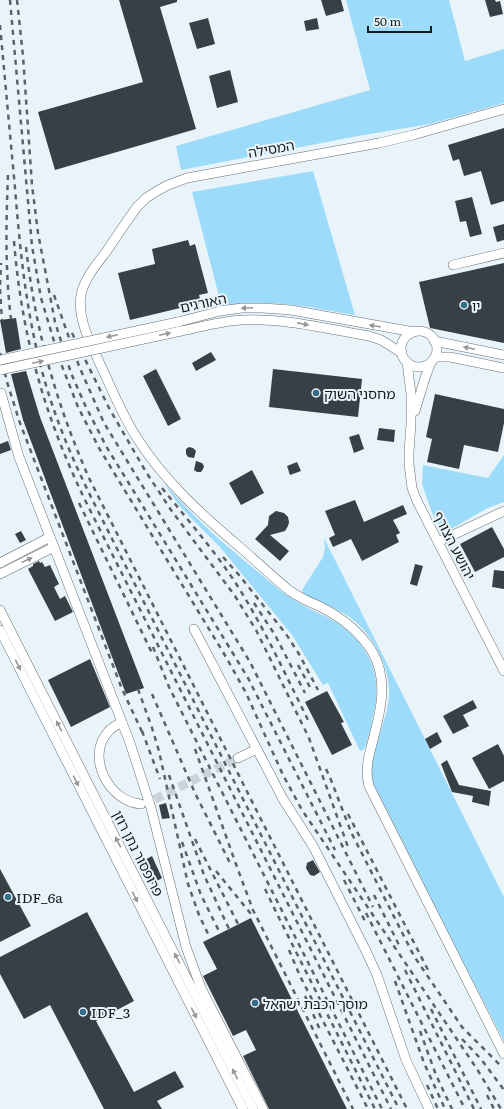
<svg xmlns="http://www.w3.org/2000/svg" width="504" height="1109" font-family="Literata,'Noto Sans Hebrew',serif">
  <rect width="100%" height="100%" fill="#e9f4fa"/>
  <g fill="#9ddbfb">
    <path d="M346 0H449L465 61 504 49V103L430 124 358 136 181 170 176 146 370 90Z"/>
    <path d="M313 171 355 315C313 308 264 296 222 308L192 192Z"/>
    <path d="M504 455V502L488 508 449 530 439 525 432 513 422 484 423 465 488 478Z"/>
    <path d="M163 482C176 497 190 512 205 526 229 549 256 570 281 591 297 604 316 611 334 621 367 642 383 672 374 711 371 723 370 739 364 749L360 751 328 683 323 685 292 635 220 547 194 521 178 504Z"/>
    <path d="M324 538 504 897V1041L375 791C374 787 372 783 372 780 368 764 379 739 383 723 386 715 388 706 389 697 391 666 371 630 345 614 333 607 317 601 304 595L302 590 323 557 325 548Z"/>
  </g>
  <g fill="#384045">
    <path d="M119 0H177V2L160 7 196 129 55 170 38 112 143 82Z"/>
    <path d="M321 0H341L344 11 326 16Z"/>
    <path d="M485 0H495L496 2 500 1 503 14 490 17Z"/>
    <path d="M208 18 215 44 197 49 189 23Z"/>
    <path d="M317 18 319 29 306 31 304 21Z"/>
    <path d="M230 70 238 102 217 108 209 76Z"/>
    <path d="M504 128V201L491 205 481 171 464 176 459 159 453 161 448 145Z"/>
    <path d="M472 197 482 234 470 237 466 221 460 222 455 201Z"/>
    <path d="M504 224V240L497 242 493 227Z"/>
    <path d="M188 240 190 246 195 244 208 293 199 295 201 303 130 320 118 273 155 264 152 249Z"/>
    <path d="M504 263V343L430 328 419 282Z"/>
    <path d="M16 318 21 349 6 353 0 320Z"/>
    <path d="M211 352 216 360 196 371 192 363Z"/>
    <path d="M156 369 181 419 168 426 143 376Z"/>
    <path d="M273 369 362 379 358 417 269 407Z"/>
    <path d="M26 371 40 417 144 688 126 694 23 420 11 374Z"/>
    <path d="M435 394 504 409V423L498 452 464 445 459 469 427 462 432 439 426 437Z"/>
    <path d="M379 428 395 430 394 442 377 440Z"/>
    <path d="M359 434 364 449 354 453 349 437Z"/>
    <path d="M8 441 11 450 0 454V444Z"/>
    <path d="M189 447 193 448 196 451 194 458 188 457 186 454V449Z"/>
    <path d="M196 461 202 463 204 466 203 469 201 472H197L194 470Z"/>
    <path d="M297 462 301 471 290 475 287 466Z"/>
    <path d="M252 470 264 493 241 505 229 483Z"/>
    <path d="M355 500 364 522 403 505 407 514 393 520 400 533 396 535 399 542 362 561 351 539 333 547 329 538 335 535 325 511Z"/>
    <path d="M276 511 284 513 288 517 289 522 288 526 285 531 270 535 289 551 280 561 255 539 268 525 269 516Z"/>
    <path d="M492 527 504 549V557L475 572 460 544Z"/>
    <path d="M21 531 26 540 20 543 15 534Z"/>
    <path d="M39 561 40 563 42 562 45 567 50 565 59 584 54 587 60 599 65 596 73 612 55 621 28 569 33 566V564Z"/>
    <path d="M415 564 423 566 417 586 410 584Z"/>
    <path d="M494 570 504 571V589L492 587Z"/>
    <path d="M90 659 110 707 71 727 48 680Z"/>
    <path d="M327 691 344 722 341 723 352 745 332 755 305 702Z"/>
    <path d="M473 700 477 708 463 715 469 726 453 734 443 716Z"/>
    <path d="M437 732 442 742 430 749 425 739Z"/>
    <path d="M498 744 504 756V781L489 789 472 758Z"/>
    <path d="M447 760 459 785 491 791 489 806 472 802 473 796 452 792 441 764Z"/>
    <path d="M166 803 170 818 162 819 159 805Z"/>
    <path d="M152 856 162 878 152 884 141 862Z"/>
    <path d="M313 860 320 872 314 876 310 875 306 868 307 863Z"/>
    <path d="M0 869 31 926 0 942Z"/>
    <path d="M87 912 134 1001 96 1021 134 1092 175 1071 184 1087 157 1101 162 1109H104L50 1005 24 1019 0 974V957Z"/>
    <path d="M251 918 347 1109H269L243 1056 256 1050 246 1030 233 1036 203 976 217 969 203 942Z"/>
  </g>
  <g fill="none" stroke-linecap="round" stroke-linejoin="round">
    <path stroke="#c9d3d9" stroke-width="9" stroke-dasharray="9 4.5" stroke-linecap="butt" d="M142 804 151 801 238 758"/>
    <g stroke="#656e74" stroke-width="10">
      <g id="minor">
        <path d="M504 109 413 135 379 143 187 178 168 185 157 191 146 198 137 207C126 222 116 237 106 252 96 265 84 279 81 295 77 320 91 343 100 364 112 389 122 415 137 438 165 482 202 515 241 548 257 562 273 577 290 591 299 597 309 602 319 606 341 617 360 631 373 653 389 682 380 713 372 744 368 758 365 771 369 786L504 1054"/>
        <path d="M453 265 504 253"/>
        <path d="M178 322 220 311 242 308H263L291 310 414 332"/>
        <path d="M181 331C201 327 221 321 242 320 285 318 327 329 369 336L381 340 402 353"/>
        <circle cx="419" cy="349" r="18"/>
        <path d="M434 341 504 355"/>
        <path d="M435 357H450L504 368"/>
        <path d="M407 362 411 394V424L409 452V464L412 488 417 501 504 671"/>
        <path d="M1 393 19 457 130 743 151 808 186 947 201 988 263 1109"/>
        <path d="M415 411 425 378 431 362"/>
        <path d="M438 542 504 511"/>
        <path d="M0 563 50 537"/>
        <path d="M0 574 54 547"/>
        <path d="M0 610 253 1109"/>
        <path d="M194 629 283 799 313 846 366 951 377 975 406 1060 429 1109"/>
        <path d="M0 630 243 1109"/>
        <path d="M122 722C116 725 111 728 107 733 86 759 110 802 141 804"/>
        <path d="M238 758 257 749"/>
      </g>
    </g>
    <use href="#minor" stroke="#fff" stroke-width="9"/>
    <g stroke="#5c6266" stroke-width="2.5" stroke-dasharray="5 5" stroke-linecap="butt">
      <path d="M10 0 32 246 41 298 60 361 78 407 99 448 226 657 246 693 283 775 302 810 477 1069 501 1109"/>
      <path d="M17 0 23 56 32 185 38 233 55 322 71 373 85 405 106 446 248 678 335 850"/>
      <path d="M0 25C5 80 10 134 15 188 20 250 26 311 42 371 54 416 72 459 93 501L399 1109"/>
      <path d="M8 175C6 224 5 270 11 319"/>
      <path d="M14 241C22 341 47 425 92 514L391 1109"/>
      <path d="M26 247C35 329 56 403 89 478L407 1109"/>
      <path d="M0 285 1 263"/>
      <path d="M0 289 2 320"/>
      <path d="M54 295 79 366 104 423 250 662 373 907"/>
      <path d="M72 333 109 408 146 472 171 510 235 596 256 630 309 738 348 847"/>
      <path d="M0 353 7 382 20 423 122 689 144 736"/>
      <path d="M162 488C187 519 213 549 235 582 264 627 286 676 310 724"/>
      <path d="M79 503 153 655"/>
      <path d="M223 557 239 575 286 634 299 654 318 690"/>
      <path d="M254 603 275 635 305 693"/>
      <path d="M153 647 169 687 382 1109"/>
      <path d="M298 665 312 691"/>
      <path d="M138 689 152 728 159 751 188 884 199 915 210 938"/>
      <path d="M152 694 195 793 231 865"/>
      <path d="M142 731 160 779"/>
      <path d="M195 749 237 867 253 910 353 1109"/>
      <path d="M326 769 331 780 351 832 414 956 462 1027 501 1066"/>
      <path d="M169 775 204 875 229 929"/>
      <path d="M348 814 428 970"/>
      <path d="M195 839 238 924"/>
      <path d="M182 842 201 895 220 933"/>
      <path d="M216 871 251 914"/>
      <path d="M344 880 366 923"/>
      <path d="M265 889 279 918 375 1109"/>
      <path d="M374 895 399 945"/>
      <path d="M366 913 465 1109"/>
      <path d="M289 950 300 976 368 1109"/>
      <path d="M405 970 474 1109"/>
      <path d="M395 981 424 1063 445 1109"/>
      <path d="M305 996 321 1032"/>
      <path d="M431 1009 481 1109"/>
      <path d="M420 1031 436 1075 452 1109"/>
      <path d="M462 1039 481 1059 504 1090"/>
      <path d="M427 1085 438 1109"/>
      <path d="M487 1095 494 1109"/>
    </g>
    <g stroke="#656e74" stroke-width="10" stroke-linecap="butt">
      <g id="minor-bridge">
        <path d="M0 360 178 322"/>
        <path d="M0 370 181 331"/>
      </g>
    </g>
    <use href="#minor-bridge" stroke="#fff" stroke-width="9"/>
  </g>
  <defs><path id="oneway-solid" d="M-6-.8H1V-3.2L6.5 0L1 3.2V.8H-6Z"/></defs>
  <g fill="#969898">
    <use href="#oneway-solid" transform="translate(247 308) rotate(178)"/>
    <use href="#oneway-solid" transform="translate(303 324) rotate(11)"/>
    <use href="#oneway-solid" transform="translate(375 326) rotate(-170)"/>
    <use href="#oneway-solid" transform="translate(165 334) rotate(-12)"/>
    <use href="#oneway-solid" transform="translate(112 336) rotate(168)"/>
    <use href="#oneway-solid" transform="translate(469 348) rotate(-168)"/>
    <use href="#oneway-solid" transform="translate(38 362) rotate(-12)"/>
    <use href="#oneway-solid" transform="translate(27 560) rotate(-26)"/>
    <use href="#oneway-solid" transform="translate(18 665) rotate(63)"/>
    <use href="#oneway-solid" transform="translate(59 726) rotate(-117)"/>
    <use href="#oneway-solid" transform="translate(76 781) rotate(63)"/>
    <use href="#oneway-solid" transform="translate(118 842) rotate(-117)"/>
    <use href="#oneway-solid" transform="translate(135 897) rotate(63)"/>
    <use href="#oneway-solid" transform="translate(177 958) rotate(-117)"/>
    <use href="#oneway-solid" transform="translate(194 1013) rotate(63)"/>
    <use href="#oneway-solid" transform="translate(235 1074) rotate(-117)"/>
  </g>
  <g fill="#346b86" stroke="#e9f4fa" stroke-width="1.5">
    <circle cx="464" cy="305" r="4"/>
    <circle cx="316" cy="393" r="4"/>
    <circle cx="8" cy="897" r="4"/>
    <circle cx="255" cy="1003" r="4"/>
    <circle cx="83" cy="1012" r="4"/>
  </g>
  <g text-anchor="middle" dominant-baseline="central" stroke-width="4" stroke-linejoin="round" paint-order="stroke">
    <g font-size="14" fill="#15191b" stroke="#e9f4fa">
      <text transform="translate(271 148) rotate(-10)">המסילה</text>
      <text transform="translate(203 302) rotate(-12)">האורגים</text>
      <text transform="translate(455 545) rotate(63)">יהושע הצורף</text>
      <text transform="translate(139 853) rotate(63)">פרופסור נתן רוזן</text>
    </g>
    <g font-size="14" fill="#15191b" stroke="#e9f4fa" text-anchor="start">
      <text x="472" y="305">יו</text>
      <text x="324" y="393">מחסני השוק</text>
      <text x="16" y="897">IDF_6a</text>
      <text x="263" y="1003">מוסך רכבת ישראל</text>
      <text x="91" y="1012">IDF_3</text>
    </g>
  </g>
  <path d="M368 26v6h63v-6" fill="none" stroke="#15191b" stroke-width="2"/>
  <text x="374" y="26" font-size="12" fill="#15191b" stroke="#e9f4fa" stroke-width="3" paint-order="stroke">50 m</text>
</svg>
